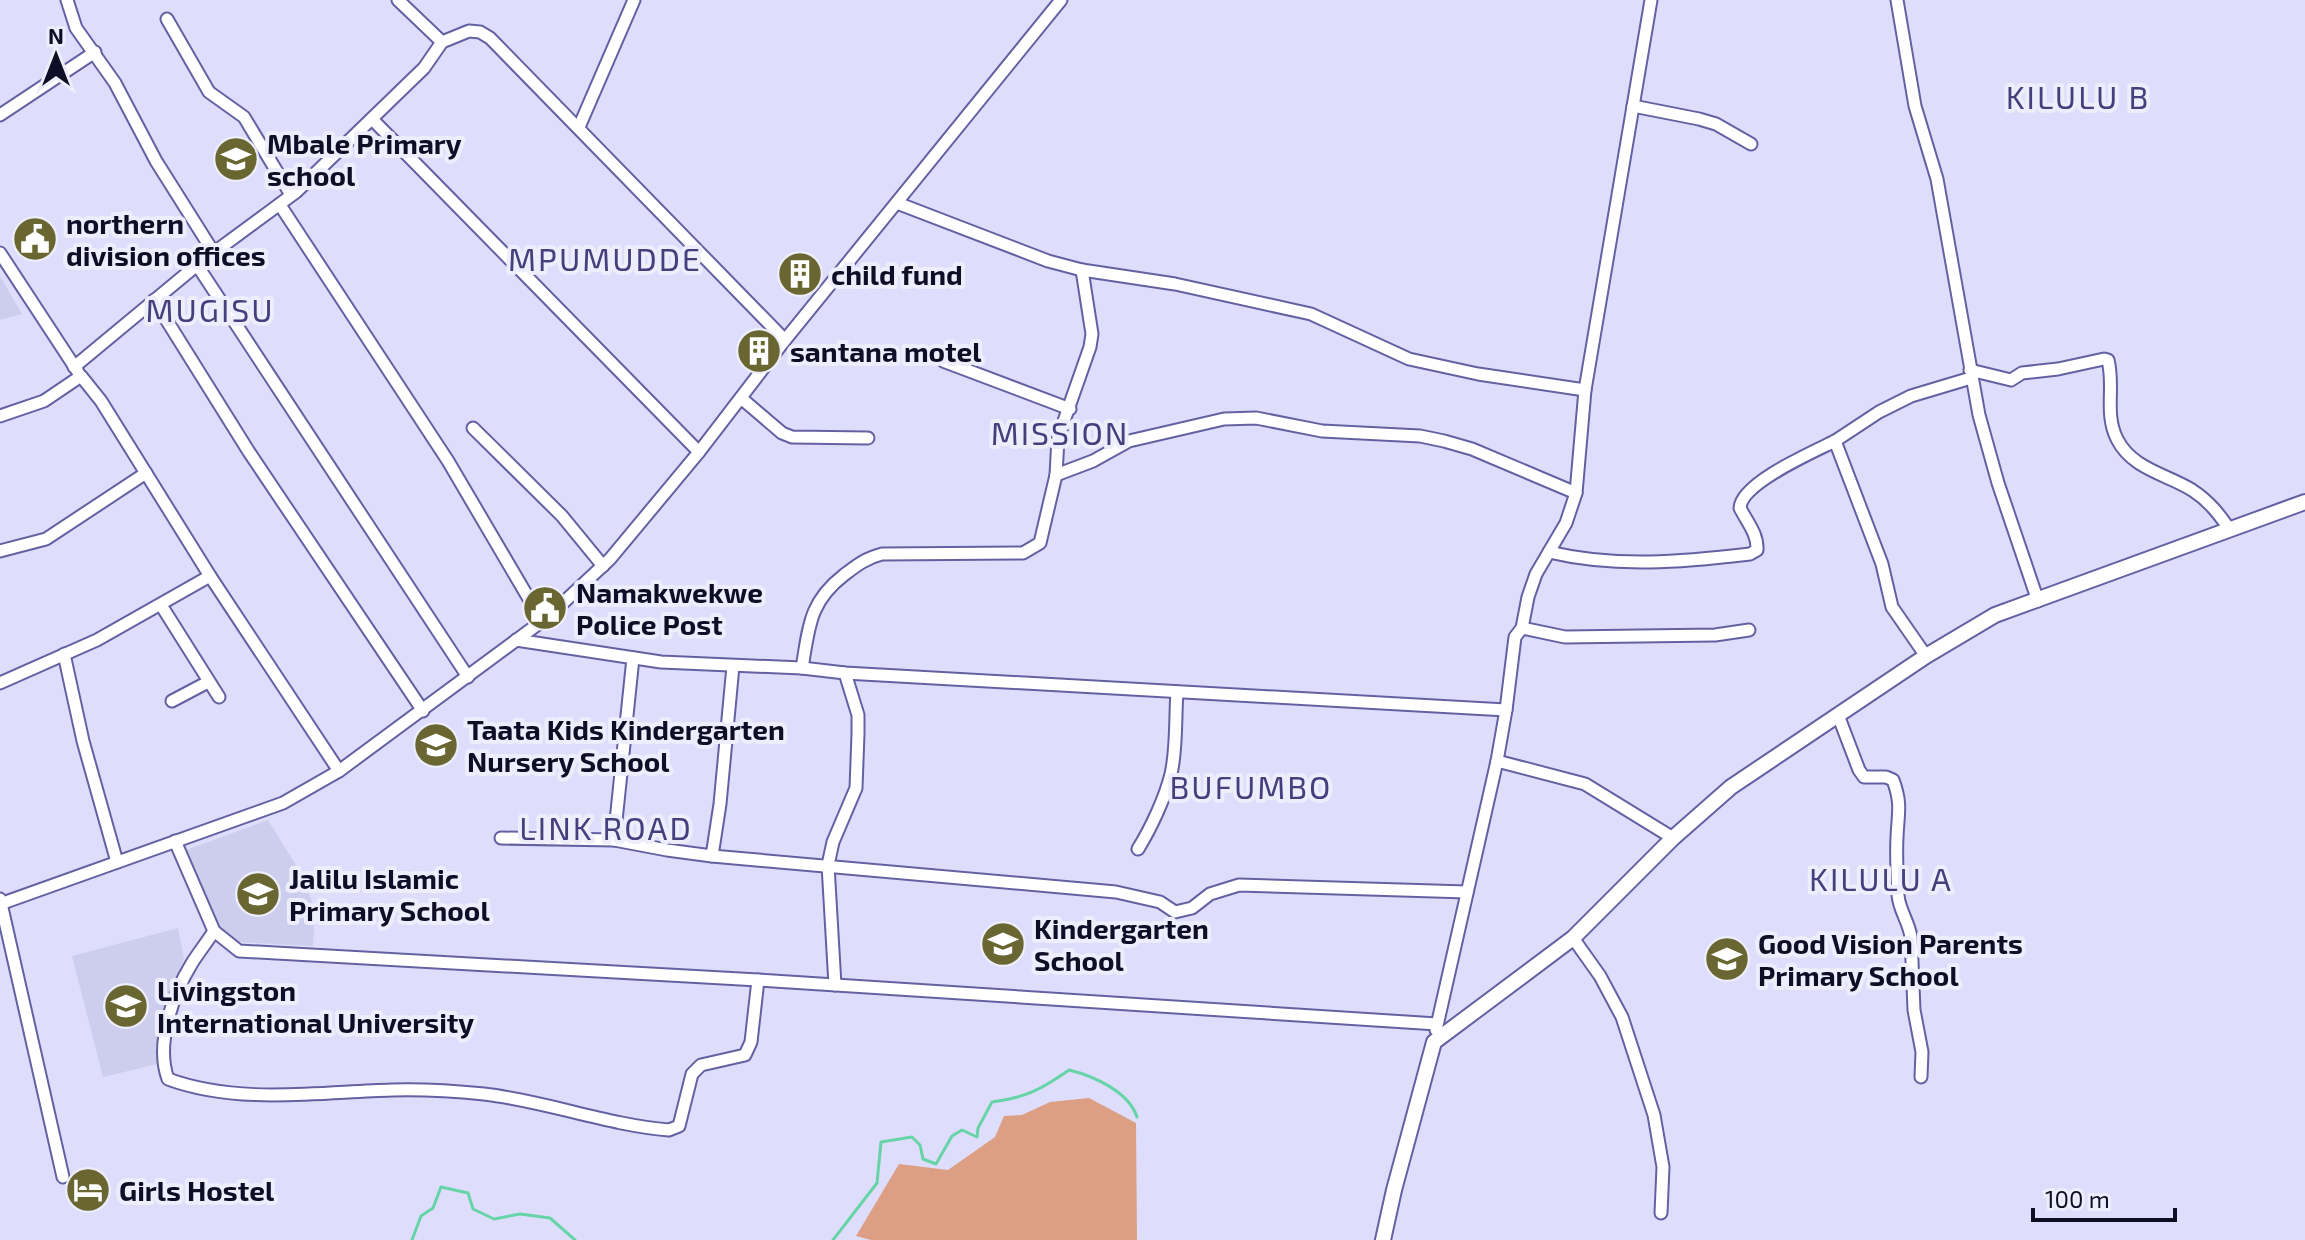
<svg xmlns="http://www.w3.org/2000/svg" width="2305" height="1240" font-family="'Exo 2',sans-serif">
  <rect width="100%" height="100%" fill="#dedefc"/>
  <g fill="#cdcdee">
    <path d="M0 276 22 314 0 320Z"/>
    <path d="M268 820 304 878 315 911 313 946 235 942 220 928 186 850Z"/>
    <path d="M178 928 184 958 162 1021 158 1064 103 1077 72 956Z"/>
  </g>
  <path fill="#dc9f84" d="M1089 1098 1136 1123 1137 1240H871L856 1236 899 1164 948 1170 995 1137 1004 1116 1022 1115 1050 1102Z"/>
  <g fill="none" stroke-linecap="round" stroke-linejoin="round">
    <g stroke="#67d4a8" stroke-width="3">
      <path d="M412 1240 421 1216 433 1208 441 1187 468 1193 473 1209 494 1219 520 1214 550 1218 575 1240"/>
      <path d="M833 1240 877 1183 881 1142 912 1137 920 1145 923 1159 936 1164 952 1136 962 1130 977 1137 978 1128 992 1102C1025 1098 1042 1089 1069 1070 1094 1076 1129 1092 1137 1117"/>
    </g>
    <g stroke="#6461a2" stroke-width="15">
      <g id="minor">
        <path d="M67 0 76 28 115 83 156 161 214 253"/>
        <path d="M398 0 442 42"/>
        <path d="M1897 0 1915 106 1937 179 1979 415 1998 483 2038 601"/>
        <path d="M167 19 209 92 244 117 291 195"/>
        <path d="M1633 106 1699 119 1716 124 1751 144"/>
        <path d="M0 115 95 52"/>
        <path d="M372 119 699 452"/>
        <path d="M579 127 634 0"/>
        <path d="M897 203 1048 261 1082 270 1175 284 1311 314 1409 359 1478 374 1585 390"/>
        <path d="M280 205 448 461 542 621"/>
        <path d="M0 253 78 372"/>
        <path d="M197 265 468 677"/>
        <path d="M154 300 249 452 423 711"/>
        <path d="M943 361 1070 409"/>
        <path d="M74 367 197 265 296 192 424 68 442 42 469 31 480 32 490 38 785 340"/>
        <path d="M1970 370 2011 380 2022 373 2058 369 2104 359 2108 360C2115 387 2104 413 2117 439 2132 469 2166 474 2192 490 2209 501 2219 514 2230 530"/>
        <path d="M741 398 782 433 792 437 868 438"/>
        <path d="M0 416 44 401 81 376 101 401 210 576 339 771"/>
        <path d="M473 428 562 516 603 566"/>
        <path d="M1056 475 1093 461 1129 441 1224 419 1256 418 1322 431 1420 436 1444 441 1472 449 1576 493"/>
        <path d="M0 551 46 539 146 473"/>
        <path d="M1549 552C1616 568 1682 562 1750 554L1757 550C1758 534 1747 522 1740 508 1741 483 1813 452 1835 441"/>
        <path d="M161 605 219 697"/>
        <path d="M1522 628 1565 637 1715 635 1749 630"/>
        <path d="M516 640 661 662 802 668 845 673 1506 710"/>
        <path d="M64 654 83 741 117 862"/>
        <path d="M1926 656 1892 607 1882 564 1835 441 1879 412 1911 396 1971 378"/>
        <path d="M802 668C809 627 809 602 844 575 857 565 866 558 882 554L1023 553 1040 543 1056 475 1058 438 1090 347 1092 334 1082 270"/>
        <path d="M0 683 97 640 210 576"/>
        <path d="M172 701 208 682"/>
        <path d="M1838 715 1859 770 1864 777H1886L1893 780C1902 804 1898 813 1897 837 1896 856 1897 876 1898 895 1899 910 1909 922 1911 937L1914 1010 1922 1052 1921 1077"/>
        <path d="M1497 761 1585 784 1673 838"/>
        <path d="M501 838 614 840 633 658"/>
        <path d="M614 840 667 850 712 856 720 804 733 666"/>
        <path d="M175 841 214 931 239 951 758 980 1437 1024"/>
        <path d="M1138 849C1151 828 1165 798 1171 774 1177 748 1175 718 1177 692"/>
        <path d="M712 856 1116 892 1160 902 1175 912 1192 908 1210 894 1239 885 1467 892"/>
        <path d="M0 899 63 1177"/>
        <path d="M0 904 283 803 339 771 549 616 610 559 699 452 785 340 1061 0"/>
        <path d="M214 931C207 942 199 952 192 963 173 994 155 1044 168 1079 238 1105 320 1092 392 1090 423 1089 454 1091 484 1094 546 1101 607 1125 669 1130L679 1126 692 1074 701 1065 745 1055 751 1042 758 980"/>
        <path d="M1573 938 1600 976 1622 1017 1654 1115 1663 1167 1661 1213"/>
        <path d="M835 985 828 865 833 842 856 788 858 734V715L845 673"/>
        <path d="M1436 1030 1497 761 1506 710 1515 637 1522 628 1528 597 1536 574 1566 523 1576 493 1585 390 1651 0"/>
      </g>
    </g>
    <g stroke="#6461a2" stroke-width="18">
      <path id="tertiary" d="M1383 1240 1394 1190 1434 1042 1573 938 1673 838 1731 787 1926 656 1995 615 2305 502"/>
    </g>
    <use href="#minor" stroke="#fff" stroke-width="11"/>
    <use href="#tertiary" stroke="#fff" stroke-width="14"/>
  </g>
  <defs>
    <g id="school-disc" transform="scale(2.3)"><circle r="9.5" fill="#696632" stroke="#ededfc"/><path d="M0-5L7-2L0 1L-7-2ZM-4 1L0 2.5L4 1V4Q0 6-4 4Z" fill="#fff"/></g>
    <g id="civic-disc" transform="scale(2.3)"><circle r="9.5" fill="#696632" stroke="#ededfc"/><path d="M-.6-6.5H3V-4.5H.6V-3L4-1V1h2V6H-6V1h2V-1L-.6-3ZM-1.2 2.5V6h2.4V2.5Z" fill="#fff"/></g>
    <g id="building-disc" transform="scale(2.3)"><circle r="9.5" fill="#696632" stroke="#ededfc"/><path d="M-4-6H4V6H1V3H-1V6H-4ZM-2.5-4.3h1.7v1.8h-1.7ZM.8-4.3h1.7v1.8H.8ZM-2.5-1h1.7V.8h-1.7ZM.8-1h1.7V.8H.8Z" fill="#fff"/></g>
    <g id="university-disc" transform="scale(2.3)"><circle r="9.5" fill="#696632" stroke="#ededfc"/><path d="M0-5L7-2L0 1L-7-2ZM-4 1L0 2.5L4 1V4Q0 6-4 4Z" fill="#fff"/></g>
    <g id="hotel-disc" transform="scale(2.3)"><circle r="9.5" fill="#696632" stroke="#ededfc"/><path d="M-6-4.5h1.5V1H6V5H4.5V3h-9V5H-6ZM-4 0a1.8 1.8 0 1 1 3.6 0ZM.5 0V-2.5h3Q6-2.5 6 0Z" fill="#fff"/></g>
  </defs>
  <g fill-rule="evenodd">
    <use href="#school-disc" x="236" y="159"/>
    <use href="#civic-disc" x="35" y="239"/>
    <use href="#building-disc" x="800" y="274"/>
    <use href="#building-disc" x="759" y="351"/>
    <use href="#civic-disc" x="545" y="608"/>
    <use href="#school-disc" x="436" y="745"/>
    <use href="#school-disc" x="258" y="894"/>
    <use href="#school-disc" x="1003" y="944"/>
    <use href="#school-disc" x="1727" y="959"/>
    <use href="#university-disc" x="126" y="1006"/>
    <use href="#hotel-disc" x="88" y="1190"/>
  </g>
  <g text-anchor="middle" dominant-baseline="central" stroke-width="8" stroke-linejoin="round" paint-order="stroke">
    <g font-size="28" font-weight="bold" fill="#100e27" stroke="#ededfc" text-anchor="start">
      <text x="267" y="143">Mbale Primary<tspan x="267" dy="32">school</tspan></text>
      <text x="66" y="223">northern<tspan x="66" dy="32">division offices</tspan></text>
      <text x="831" y="274">child fund</text>
      <text x="790" y="351">santana motel</text>
      <text x="576" y="592">Namakwekwe<tspan x="576" dy="32">Police Post</tspan></text>
      <text x="467" y="729">Taata Kids Kindergarten<tspan x="467" dy="32">Nursery School</tspan></text>
      <text x="289" y="878">Jalilu Islamic<tspan x="289" dy="32">Primary School</tspan></text>
      <text x="1034" y="928">Kindergarten<tspan x="1034" dy="32">School</tspan></text>
      <text x="1758" y="943">Good Vision Parents<tspan x="1758" dy="32">Primary School</tspan></text>
      <text x="157" y="990">Livingston<tspan x="157" dy="32">International University</tspan></text>
      <text x="119" y="1190">Girls Hostel</text>
    </g>
    <g font-size="32" letter-spacing="2" fill="#443f7d" stroke="#ededfc">
      <text x="2078" y="96">KILULU B</text>
      <text x="605" y="258">MPUMUDDE</text>
      <text x="210" y="309">MUGISU</text>
      <text x="1060" y="432">MISSION</text>
      <text x="1251" y="786">BUFUMBO</text>
      <text x="606" y="827">LINK ROAD</text>
      <text x="1881" y="878">KILULU A</text>
    </g>
  </g>
  <g transform="translate(56 56)" stroke="#ededfc" stroke-width="6" paint-order="stroke">
  <path d="M0-6L14 30L0 20L-14 30Z" fill="#100e27"/>
  <text y="-12" font-size="22" font-weight="bold" text-anchor="middle" fill="#100e27">N</text>
  </g>
  <path d="M2033 1208v12h142v-12" fill="none" stroke="#100e27" stroke-width="4"/>
  <text x="2045" y="1208" font-size="24" fill="#100e27" stroke="#ededfc" stroke-width="6" paint-order="stroke">100 m</text>
</svg>
